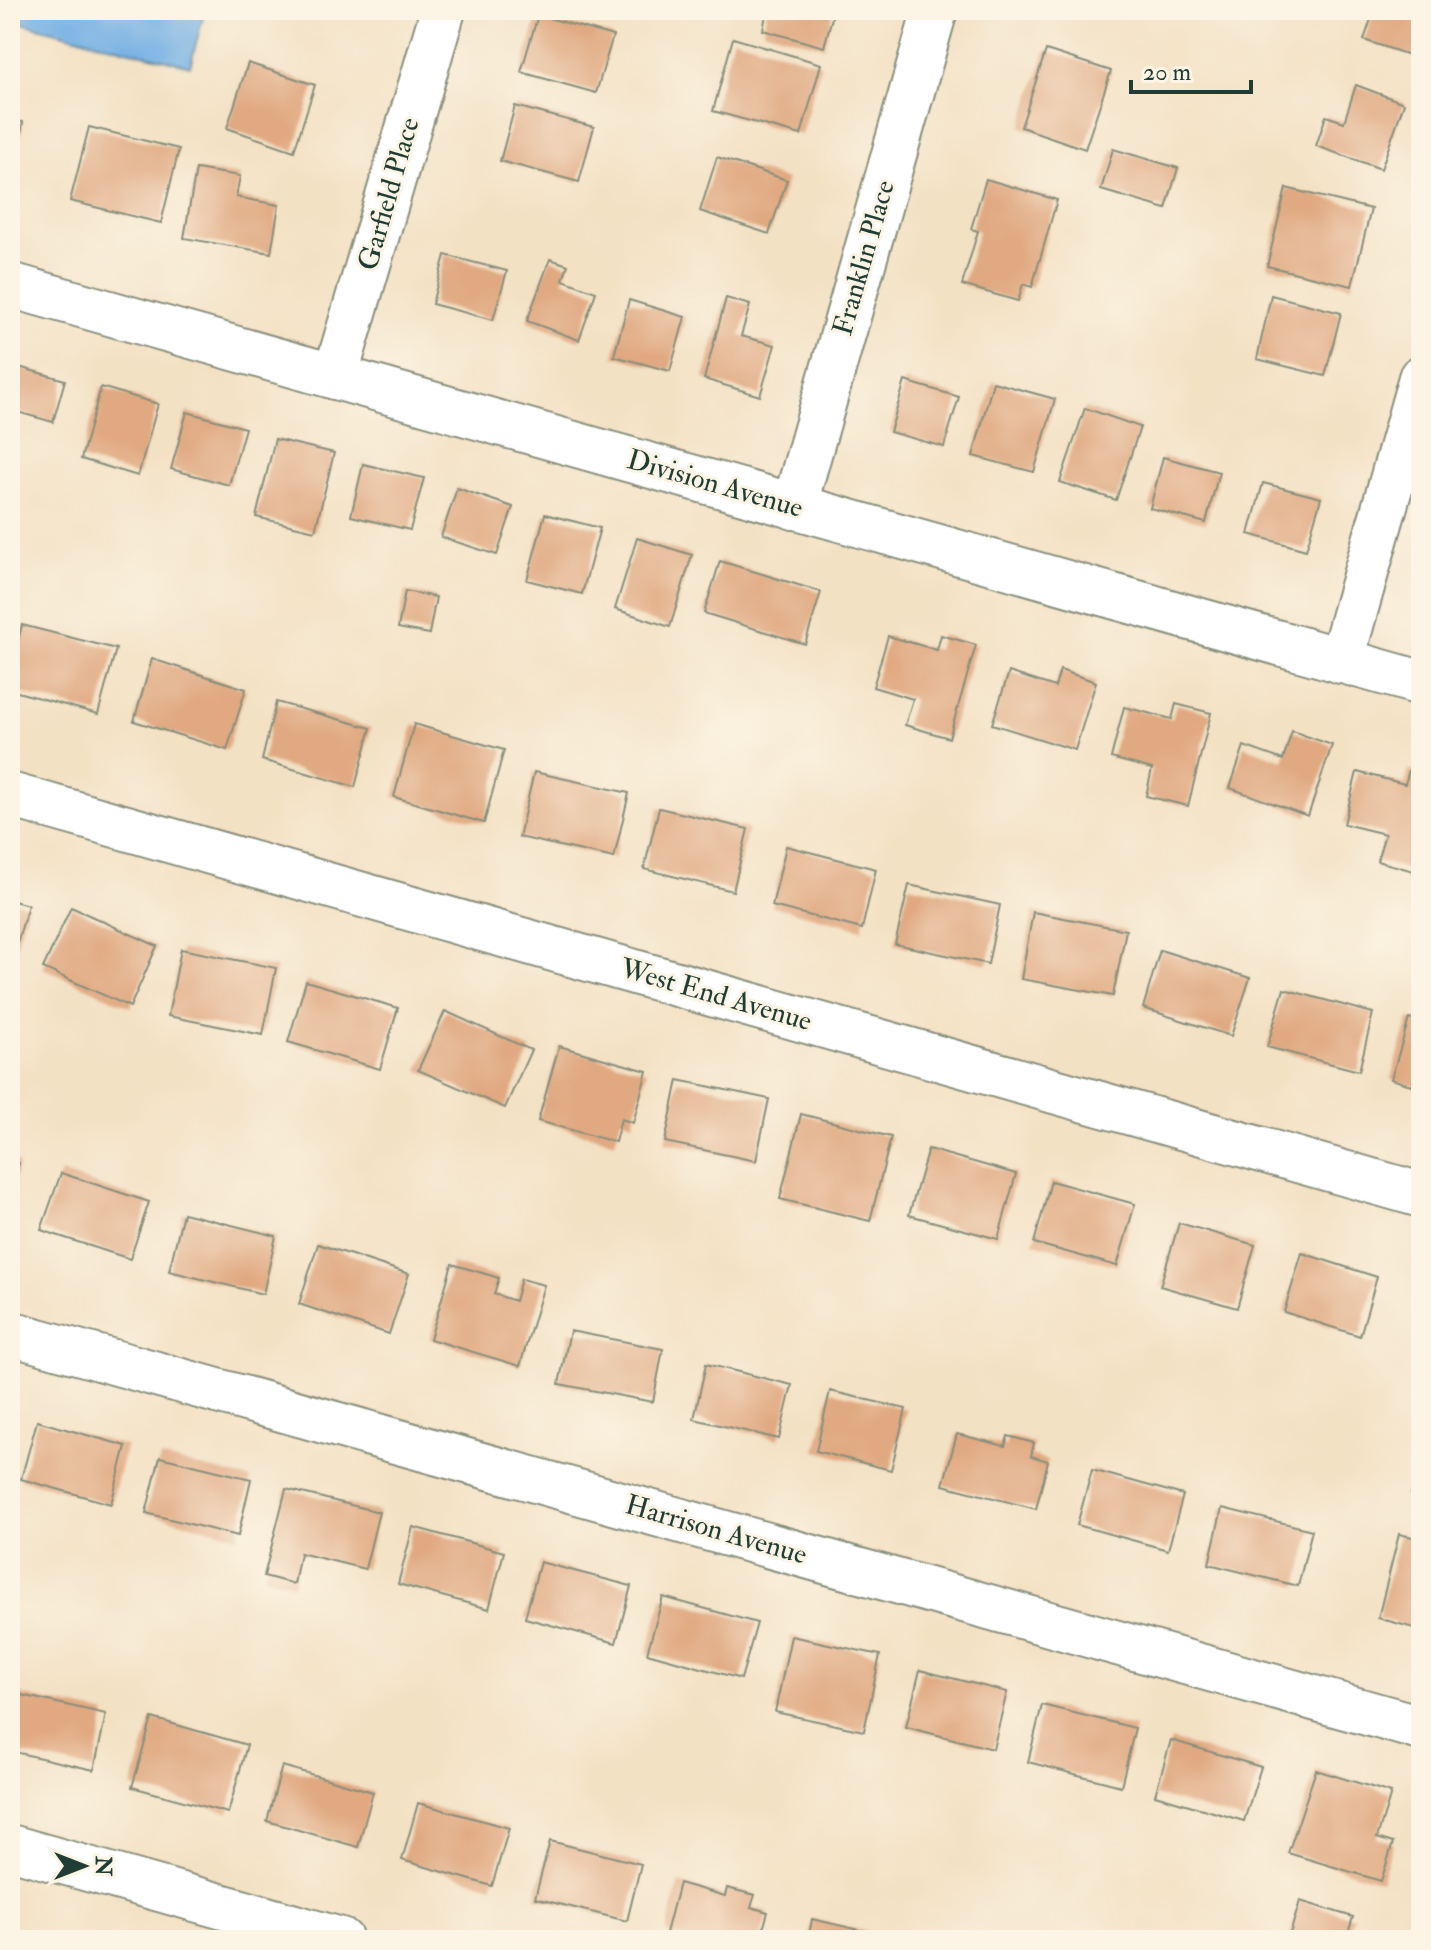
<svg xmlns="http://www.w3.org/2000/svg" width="1431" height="1950" font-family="'IM FELL Double Pica',serif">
  <rect width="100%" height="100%" fill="#fcf5e5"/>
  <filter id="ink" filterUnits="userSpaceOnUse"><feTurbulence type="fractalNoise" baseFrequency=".0125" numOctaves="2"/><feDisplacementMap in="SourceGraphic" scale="16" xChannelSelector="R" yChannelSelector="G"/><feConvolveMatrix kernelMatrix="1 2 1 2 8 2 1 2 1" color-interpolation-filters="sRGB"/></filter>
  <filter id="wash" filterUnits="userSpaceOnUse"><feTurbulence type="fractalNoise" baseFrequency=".006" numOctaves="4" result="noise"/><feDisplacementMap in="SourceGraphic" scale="32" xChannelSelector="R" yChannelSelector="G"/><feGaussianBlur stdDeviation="1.8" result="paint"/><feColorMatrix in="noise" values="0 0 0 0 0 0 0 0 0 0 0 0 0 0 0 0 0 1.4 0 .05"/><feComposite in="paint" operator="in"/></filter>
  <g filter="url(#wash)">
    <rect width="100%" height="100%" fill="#f3e1c4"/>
    <path fill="#72afe4" stroke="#48768c" stroke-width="2" d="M10 10H205L190 66 10 20Z"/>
    <g id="blocks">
      <g fill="#e0a981">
        <path d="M767 10H834L824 47 763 30Z"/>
        <path d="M1374 10H1421V37L1415 57 1364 40Z"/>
        <path d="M538 15 613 36 596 93 521 72Z"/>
        <path d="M733 38 821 64 801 135 713 111Z"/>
        <path d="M1046 50 1111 71 1085 149 1021 127Z"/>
        <path d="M248 63 315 85 294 151 227 128Z"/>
        <path d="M1356 85 1404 103 1381 169 1316 146 1326 116 1344 122Z"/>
        <path d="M515 106 594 127 579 182 500 161Z"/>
        <path d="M10 120 23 122 12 188 10 187Z"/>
        <path d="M89 127 179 149 161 223 70 201Z"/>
        <path d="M1113 149 1178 168 1166 209 1101 190Z"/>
        <path d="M717 157 787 180 769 234 700 211Z"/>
        <path d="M196 169 240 176 236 197 279 205 271 253 184 238Z"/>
        <path d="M986 179 1057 200 1032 287 1023 284 1018 301 962 285 978 231 971 229Z"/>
        <path d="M1286 188 1371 209 1352 286 1267 266Z"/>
        <path d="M445 255 507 271 493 320 432 304Z"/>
        <path d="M550 259 568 265 563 280 596 292 579 340 527 321Z"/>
        <path d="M1271 295 1341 313 1325 376 1257 359Z"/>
        <path d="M726 298 750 305 741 336 775 345 760 396 704 379Z"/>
        <path d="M629 300 685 317 670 371 614 356Z"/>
        <path d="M15 366 65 380 53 422 10 410V382Z"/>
        <path d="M905 381 959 397 944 447 890 432Z"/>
        <path d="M993 382 1055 399 1034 472 973 456Z"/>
        <path d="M101 387 158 404 138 476 81 459Z"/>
        <path d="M1085 408 1140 427 1116 500 1060 482Z"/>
        <path d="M187 412 245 428 229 485 171 469Z"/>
        <path d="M275 439 334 453 315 531 256 517Z"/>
        <path d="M1163 457 1219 472 1206 523 1150 508Z"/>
        <path d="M363 464 424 478 410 530 351 516Z"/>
        <path d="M1263 483 1321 498 1306 550 1249 534Z"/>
        <path d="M457 488 513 507 497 555 441 537Z"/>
        <path d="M545 514 600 528 582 594 527 580Z"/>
        <path d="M637 538 692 555 670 627 615 609Z"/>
        <path d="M720 561 821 592 805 644 704 613Z"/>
        <path d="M405 591 436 597 429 634 398 628Z"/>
        <path d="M22 625 116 649 98 714 10 690V672Z"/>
        <path d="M941 635 976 645 949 738 905 725 913 699 873 687 888 636 937 650Z"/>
        <path d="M152 659 246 689 227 750 134 721Z"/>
        <path d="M1060 670 1096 682 1075 750 992 724 1009 672 1055 687Z"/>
        <path d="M276 702 371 728 355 787 262 760Z"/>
        <path d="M1176 704 1211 713 1188 806 1146 796 1152 769 1111 758 1124 707 1172 719Z"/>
        <path d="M414 724 504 750 484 823 394 797Z"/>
        <path d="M1292 731 1332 745 1308 816 1230 788 1244 746 1283 760Z"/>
        <path d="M1409 770 1421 773V873L1377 861 1385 834 1344 824 1357 772 1405 784Z"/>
        <path d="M534 772 629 793 614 858 519 837Z"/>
        <path d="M659 808 748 829 733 891 644 869Z"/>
        <path d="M786 846 876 869 862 929 772 906Z"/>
        <path d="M909 885 1000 905 988 964 895 944Z"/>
        <path d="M10 900 28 905 11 965H10Z"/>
        <path d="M71 907 157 946 130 1007 43 968Z"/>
        <path d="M1033 912 1126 930 1113 996 1021 979Z"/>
        <path d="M181 949 276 968 263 1035 168 1016Z"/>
        <path d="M1160 950 1250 978 1231 1036 1143 1008Z"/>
        <path d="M306 981 398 1008 380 1069 288 1042Z"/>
        <path d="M1284 989 1373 1013 1359 1071 1267 1047Z"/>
        <path d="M445 1011 531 1050 505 1108 418 1070Z"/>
        <path d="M1409 1019 1421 1022V1088L1391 1079Z"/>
        <path d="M559 1046 647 1071 633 1123 621 1119 615 1142 538 1121Z"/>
        <path d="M678 1080 769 1099 756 1161 665 1142Z"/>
        <path d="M801 1114 891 1137 870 1221 780 1199Z"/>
        <path d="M928 1149 1016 1174 998 1239 909 1215Z"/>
        <path d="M10 1161 19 1163 11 1193H10Z"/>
        <path d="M61 1173 149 1202 130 1259 41 1230Z"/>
        <path d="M1051 1181 1135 1204 1117 1266 1034 1243Z"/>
        <path d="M183 1213 276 1236 263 1294 169 1271Z"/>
        <path d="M1179 1223 1255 1245 1237 1308 1160 1286Z"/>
        <path d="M318 1244 409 1274 389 1334 299 1304Z"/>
        <path d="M1302 1253 1377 1277 1360 1336 1284 1312Z"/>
        <path d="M452 1264 499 1278 494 1294 515 1301 521 1279 544 1285 520 1366 430 1339Z"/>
        <path d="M570 1331 663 1349 653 1402 559 1384Z"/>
        <path d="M706 1364 792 1385 779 1439 694 1419Z"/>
        <path d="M830 1391 906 1409 891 1470 816 1451Z"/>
        <path d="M37 1421 126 1446 111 1504 21 1479Z"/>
        <path d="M957 1434 1005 1446 1008 1436 1034 1443 1031 1456 1048 1461 1036 1509 943 1485Z"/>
        <path d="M160 1457 251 1479 238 1536 146 1513Z"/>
        <path d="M1420 1463H1421V1497L1411 1494Z"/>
        <path d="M1092 1470 1183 1495 1168 1550 1077 1525Z"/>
        <path d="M286 1489 379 1512 365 1569 300 1553 294 1584 264 1576Z"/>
        <path d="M1222 1508 1312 1530 1298 1586 1209 1564Z"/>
        <path d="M413 1527 504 1552 489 1609 398 1584Z"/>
        <path d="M1399 1534 1421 1539V1630L1378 1618Z"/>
        <path d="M540 1562 631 1586 616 1643 525 1618Z"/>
        <path d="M663 1597 757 1623 741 1679 647 1653Z"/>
        <path d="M791 1636 880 1655 864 1731 775 1712Z"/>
        <path d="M920 1670 1007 1692 993 1749 906 1727Z"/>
        <path d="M17 1694 106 1714 94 1770 10 1751V1724Z"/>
        <path d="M1042 1705 1135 1728 1121 1786 1028 1762Z"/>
        <path d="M152 1718 247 1745 228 1813 132 1787Z"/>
        <path d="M1171 1740 1261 1767 1244 1821 1155 1795Z"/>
        <path d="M282 1766 373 1792 358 1847 267 1821Z"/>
        <path d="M1316 1770 1391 1793 1377 1838 1393 1843 1381 1881 1288 1853Z"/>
        <path d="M418 1803 509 1828 492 1886 402 1860Z"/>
        <path d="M550 1841 641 1864 627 1921 535 1898Z"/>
        <path d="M679 1883 725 1896 727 1888 755 1895 751 1907 768 1912 760 1940H691L666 1933Z"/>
        <path d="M1300 1901 1353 1917 1346 1940H1288Z"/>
        <path d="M812 1919 899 1939V1940H808Z"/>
      </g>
    </g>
  </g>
  <g filter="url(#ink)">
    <use href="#blocks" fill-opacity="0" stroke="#898f7c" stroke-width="2"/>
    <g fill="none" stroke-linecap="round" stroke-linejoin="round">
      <g stroke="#898f7c" stroke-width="48">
        <g id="minor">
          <path d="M10 285 1421 683"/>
          <path d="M335 377 443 10"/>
          <path d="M794 507 935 10"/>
          <path d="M1341 661 1421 378"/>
          <path d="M10 795 1421 1195"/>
          <path d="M10 1333 1421 1728"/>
          <path d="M10 1847 341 1940"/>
        </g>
      </g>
      <use href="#minor" stroke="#fff" stroke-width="44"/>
    </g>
  </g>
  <g text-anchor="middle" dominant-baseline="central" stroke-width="6" stroke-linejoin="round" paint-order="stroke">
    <g font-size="28" fill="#1f3d34" stroke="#fcf5e5">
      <text transform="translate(389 194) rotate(-74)">Garfield Place</text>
      <text transform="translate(864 258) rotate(-74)">Franklin Place</text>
      <text transform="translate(715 484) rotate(16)">Division Avenue</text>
      <text transform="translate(716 995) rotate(16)">West End Avenue</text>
      <text transform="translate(716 1530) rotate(16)">Harrison Avenue</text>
    </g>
  </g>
  <rect width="1431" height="1950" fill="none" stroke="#fcf5e5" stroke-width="40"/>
  <g transform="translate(84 1866) rotate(90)" stroke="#fcf5e5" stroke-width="6" paint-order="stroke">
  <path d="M0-6L14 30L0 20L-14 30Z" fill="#1f3d34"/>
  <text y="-12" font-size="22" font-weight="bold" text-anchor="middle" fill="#1f3d34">N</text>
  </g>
  <path d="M1131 80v12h120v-12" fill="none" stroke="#1f3d34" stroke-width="4"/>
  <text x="1143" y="80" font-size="24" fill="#1f3d34" stroke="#fcf5e5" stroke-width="6" paint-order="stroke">20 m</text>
</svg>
